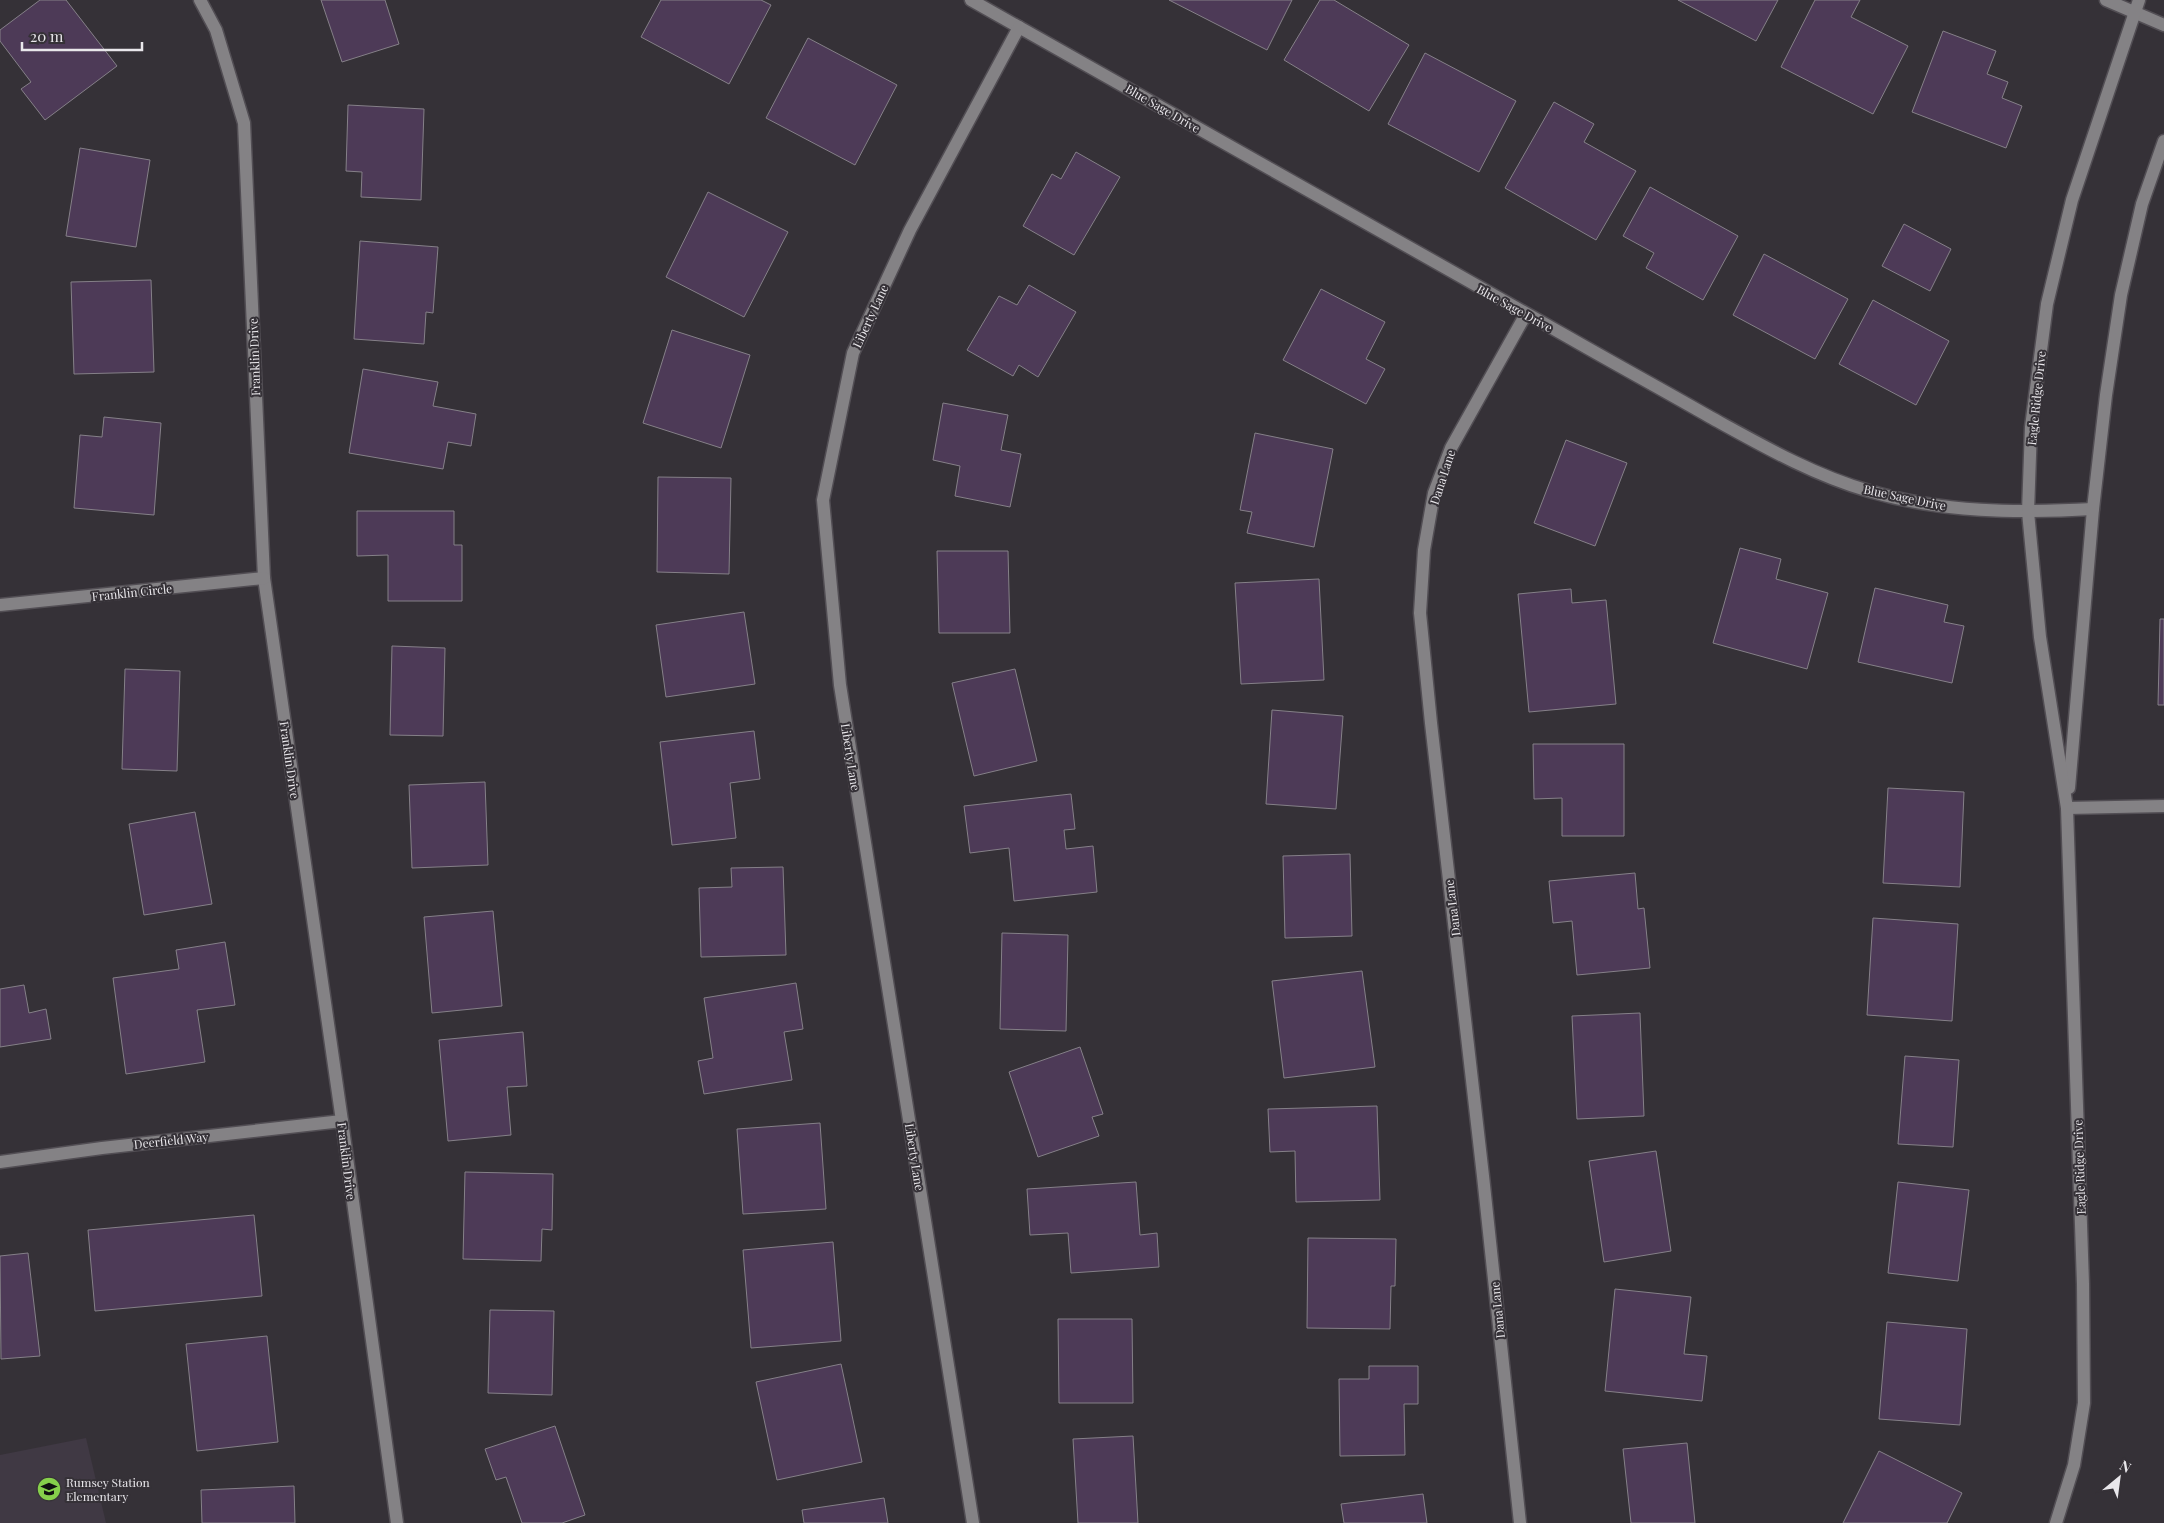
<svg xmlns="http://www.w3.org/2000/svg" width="2164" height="1523" font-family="'Playfair Display',serif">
  <rect width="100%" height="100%" fill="#353137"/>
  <path fill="#403944" d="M86 1438 106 1523H0V1455Z"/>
  <g fill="#4d3a57" stroke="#858088">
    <path d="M40 0H66L117 66 45 120 21 89 31 82 0 41V30Z"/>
    <path d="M321 0H385L399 44 342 62Z"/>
    <path d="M661 0H761L771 5 729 84 641 37Z"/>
    <path d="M1169 0H1292L1267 50Z"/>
    <path d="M1320 0H1334L1409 45 1369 111 1284 60Z"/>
    <path d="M1678 0H1778L1756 41Z"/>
    <path d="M1815 0H1860L1851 17 1908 46 1873 114 1781 67Z"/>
    <path d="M1943 31 1996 51 1987 74 2008 82 2002 98 2022 106 2006 148 1912 112Z"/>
    <path d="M808 38 897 85 855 165 766 118Z"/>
    <path d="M1425 53 1516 101 1479 172 1388 124Z"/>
    <path d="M1554 102 1594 124 1584 142 1636 171 1596 240 1505 188Z"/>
    <path d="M348 105 424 109 421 200 361 197 362 172 346 171Z"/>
    <path d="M80 148 150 160 136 247 66 236Z"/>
    <path d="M1076 152 1120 177 1074 255 1023 226 1052 174 1061 179Z"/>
    <path d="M1650 187 1738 236 1703 300 1646 268 1654 253 1623 236Z"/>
    <path d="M708 192 788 232 744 317 666 277Z"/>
    <path d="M1904 224 1951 249 1930 291 1882 266Z"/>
    <path d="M360 241 438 247 433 313 426 312 424 344 354 339Z"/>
    <path d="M1764 254 1848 299 1815 359 1733 315Z"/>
    <path d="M151 280 154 372 74 374 71 282Z"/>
    <path d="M1029 285 1076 312 1038 377 1019 365 1013 376 967 350 999 296 1017 305Z"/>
    <path d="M1321 289 1385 322 1366 359 1385 369 1366 404 1283 360Z"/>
    <path d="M1873 300 1949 341 1916 405 1839 364Z"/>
    <path d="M672 330 750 355 721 448 643 423Z"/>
    <path d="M363 369 438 382 433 406 476 414 471 446 448 442 443 469 349 453Z"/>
    <path d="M943 403 1008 415 1001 450 1021 454 1010 507 955 496 960 466 933 460Z"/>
    <path d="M104 417 161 423 154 515 74 508 80 435 102 437Z"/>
    <path d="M1255 433 1333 449 1314 547 1247 533 1252 512 1240 510Z"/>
    <path d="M1566 440 1627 463 1595 546 1534 523Z"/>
    <path d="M658 477 731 478 729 574 657 572Z"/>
    <path d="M357 511H454V545H462V601H388V555L357 556Z"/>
    <path d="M1740 548 1781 559 1776 579 1828 593 1807 669 1713 643Z"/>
    <path d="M937 551H1008L1010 633H939Z"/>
    <path d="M1319 579 1324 680 1241 684 1235 583Z"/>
    <path d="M1875 588 1948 605 1944 622 1964 626 1952 683 1858 662Z"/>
    <path d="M1571 589 1572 603 1606 600 1616 704 1529 712 1518 594Z"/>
    <path d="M744 612 755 684 666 697 656 625Z"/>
    <path d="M2160 619H2164V705H2158Z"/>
    <path d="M392 646 445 648 443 736 390 735Z"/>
    <path d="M125 669 180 671 177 771 122 769Z"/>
    <path d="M1015 669 1037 761 974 776 952 683Z"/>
    <path d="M1272 710 1343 716 1336 809 1266 804Z"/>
    <path d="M754 731 760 779 730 783 736 838 672 845 660 742Z"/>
    <path d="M1533 744H1624V836H1562V798L1534 799Z"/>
    <path d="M485 782 488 865 412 868 409 785Z"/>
    <path d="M1888 788 1964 792 1960 887 1883 883Z"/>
    <path d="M1071 794 1075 829 1064 830 1066 849 1093 846 1097 892 1014 901 1009 848 970 853 964 806Z"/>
    <path d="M195 812 212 904 144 915 129 824Z"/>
    <path d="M1350 854 1352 936 1285 938 1283 856Z"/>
    <path d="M783 867 786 955 701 957 699 888 732 887 731 868Z"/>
    <path d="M1635 873 1638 909 1644 908 1650 968 1577 975 1572 921 1553 923 1549 881Z"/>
    <path d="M493 911 502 1006 432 1013 424 917Z"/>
    <path d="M1873 918 1958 924 1952 1021 1867 1015Z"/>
    <path d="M1002 933 1068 935 1066 1031 1000 1029Z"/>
    <path d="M225 942 235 1005 197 1010 205 1062 126 1074 113 978 179 969 176 950Z"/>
    <path d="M1362 971 1375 1067 1284 1078 1272 981Z"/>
    <path d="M796 983 803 1029 784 1032 792 1080 704 1094 698 1061 713 1058 704 998Z"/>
    <path d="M24 985 29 1013 46 1009 51 1039 0 1047V989Z"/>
    <path d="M1640 1013 1644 1116 1577 1119 1572 1016Z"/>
    <path d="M523 1032 527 1086 507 1087 511 1135 448 1141 439 1040Z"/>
    <path d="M1080 1047 1103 1114 1092 1117 1099 1136 1038 1157 1009 1072Z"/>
    <path d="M1905 1056 1959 1060 1953 1147 1898 1144Z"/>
    <path d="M1377 1106 1380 1200 1296 1202 1295 1151 1270 1152 1268 1109Z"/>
    <path d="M820 1123 826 1209 743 1214 737 1129Z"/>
    <path d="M1656 1151 1671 1251 1604 1262 1589 1161Z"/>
    <path d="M465 1172 553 1174 552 1230 542 1229 541 1261 463 1259Z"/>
    <path d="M1136 1182 1140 1235 1157 1233 1159 1267 1071 1273 1068 1233 1030 1235 1027 1189Z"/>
    <path d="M1898 1182 1969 1190 1958 1281 1888 1273Z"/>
    <path d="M254 1215 262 1296 95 1311 88 1230Z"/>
    <path d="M1308 1238 1396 1239 1395 1286H1391L1390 1329 1307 1328Z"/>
    <path d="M833 1242 841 1341 751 1348 743 1250Z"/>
    <path d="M28 1253 40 1356 1 1359 0 1256Z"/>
    <path d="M1615 1289 1691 1297 1684 1354 1707 1356 1702 1401 1605 1391Z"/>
    <path d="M490 1310 554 1311 552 1395 488 1393Z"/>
    <path d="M1058 1319H1132L1133 1403H1059Z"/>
    <path d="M1887 1322 1967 1329 1960 1425 1879 1419Z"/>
    <path d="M267 1336 278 1442 197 1451 186 1344Z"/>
    <path d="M841 1364 862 1462 777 1480 756 1382Z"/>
    <path d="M1369 1366H1418V1404H1404L1405 1455 1340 1456 1339 1379H1369Z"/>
    <path d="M555 1426 585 1515 562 1523H522L506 1477 496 1480 485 1449Z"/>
    <path d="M1133 1436 1138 1523H1078L1073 1439Z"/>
    <path d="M1687 1443 1695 1523H1631L1623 1449Z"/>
    <path d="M1879 1451 1962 1493 1947 1523H1843Z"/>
    <path d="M294 1486 295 1523H202L201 1490Z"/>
    <path d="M1423 1494 1427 1523H1344L1341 1504Z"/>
    <path d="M884 1498 888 1523H804L802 1510Z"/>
  </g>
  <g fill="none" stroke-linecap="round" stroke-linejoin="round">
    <g stroke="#524e54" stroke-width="15">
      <g id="minor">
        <path d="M200 0 216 30 244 123 264 578 342 1121 397 1523"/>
        <path d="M971 0C1171 111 1368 226 1568 337 1615 364 1663 390 1710 417 1761 445 1813 475 1869 491 1943 513 2018 513 2093 509"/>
        <path d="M2106 0 2164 25"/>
        <path d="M0 605 264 578"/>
        <path d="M2069 788 2093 509 2106 395 2121 295 2142 204 2164 141"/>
        <path d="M2067 808 2164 806"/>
        <path d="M0 1162 102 1148 342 1121"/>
        <path d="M973 1523 840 685 823 500 853 353 910 230 1019 27"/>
        <path d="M1520 1523 1483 1176 1431 723 1420 613 1424 550 1434 493 1451 448 1526 314"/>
        <path d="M2056 1523 2074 1465 2084 1403 2083 1284 2067 808 2040 637 2028 512 2031 427 2047 304 2072 200 2139 0"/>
      </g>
    </g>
    <use href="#minor" stroke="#848285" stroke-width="12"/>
  </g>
  <defs>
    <g id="school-disc" transform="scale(1.25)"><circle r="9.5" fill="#86cf4b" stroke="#353137"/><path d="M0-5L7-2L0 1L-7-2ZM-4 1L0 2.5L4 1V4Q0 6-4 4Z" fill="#111"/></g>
  </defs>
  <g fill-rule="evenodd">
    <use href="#school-disc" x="49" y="1489"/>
  </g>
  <g text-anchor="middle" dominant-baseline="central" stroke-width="4" stroke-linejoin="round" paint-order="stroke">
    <g font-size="12" fill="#e9e7eb" stroke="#353137">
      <text transform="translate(1163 108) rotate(30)">Blue Sage Drive</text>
      <text transform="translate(1515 308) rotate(29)">Blue Sage Drive</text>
      <text transform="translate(870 316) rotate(-65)">Liberty Lane</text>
      <text transform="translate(254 357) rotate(-92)">Franklin Drive</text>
      <text transform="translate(2036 398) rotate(-84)">Eagle Ridge Drive</text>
      <text transform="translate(1442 477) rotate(-72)">Dana Lane</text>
      <text transform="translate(1905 497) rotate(12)">Blue Sage Drive</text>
      <text transform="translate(132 592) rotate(-6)">Franklin Circle</text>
      <text transform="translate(851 757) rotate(81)">Liberty Lane</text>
      <text transform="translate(290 760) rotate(82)">Franklin Drive</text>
      <text transform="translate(1452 908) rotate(-97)">Dana Lane</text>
      <text transform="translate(171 1140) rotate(-6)">Deerfield Way</text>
      <text transform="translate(915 1157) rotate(81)">Liberty Lane</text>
      <text transform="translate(347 1161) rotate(83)">Franklin Drive</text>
      <text transform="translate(2079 1167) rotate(-92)">Eagle Ridge Drive</text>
      <text transform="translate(1497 1310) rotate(-96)">Dana Lane</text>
    </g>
    <g font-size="12" fill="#e9e7eb" stroke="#353137" text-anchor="start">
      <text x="66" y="1482">Rumsey Station<tspan x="66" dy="14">Elementary</tspan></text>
    </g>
  </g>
  <g transform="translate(2119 1478) rotate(29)" stroke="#353137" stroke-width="4" paint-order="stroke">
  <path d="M0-4L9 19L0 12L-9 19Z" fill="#e9e7eb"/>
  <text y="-8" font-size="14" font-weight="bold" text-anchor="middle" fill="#e9e7eb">N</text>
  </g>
  <path d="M22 42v8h120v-8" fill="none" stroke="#e9e7eb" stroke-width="2.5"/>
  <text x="30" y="42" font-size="15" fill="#e9e7eb" stroke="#353137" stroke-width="4" paint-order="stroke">20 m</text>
</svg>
